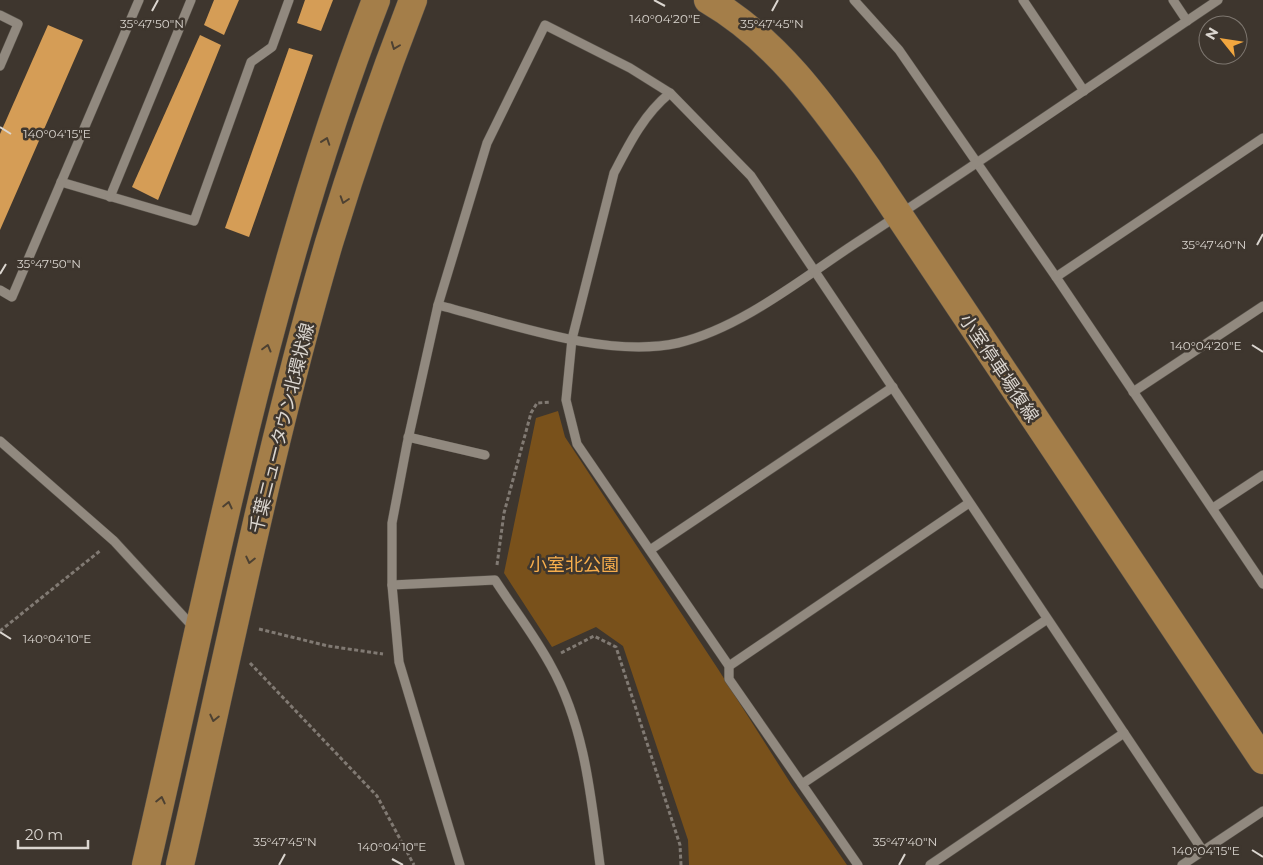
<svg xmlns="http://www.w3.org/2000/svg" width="1263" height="865" font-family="Montserrat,'Noto Sans JP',sans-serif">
  <rect width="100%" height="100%" fill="#3e362e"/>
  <path fill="#79511b" d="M558 411 565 437 718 669 791 784 847 865H689L688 840 623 646 596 627 552 647 504 573 536 418Z"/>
  <g fill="#d59d56">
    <path d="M214 0H239L224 35 204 25Z"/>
    <path d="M305 0H333L321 31 297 23Z"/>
    <path d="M48 25 83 40 0 230V134Z"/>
    <path d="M200 35 221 45 158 200 132 187Z"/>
    <path d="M289 48 313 55 249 237 225 228Z"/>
  </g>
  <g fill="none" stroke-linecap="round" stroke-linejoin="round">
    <g stroke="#58524a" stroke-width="10">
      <g id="minor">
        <path d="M854 0 899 50 1056 277 1263 584"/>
        <path d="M1023 0 1084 91"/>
        <path d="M1173 0 1187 21"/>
        <path d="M0 15 18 24 0 66"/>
        <path d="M670 93C644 114 629 144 614 173L572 339 566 400 577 444 729 666V679L858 865"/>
        <path d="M61 182 194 221 251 62 272 47 289 0"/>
        <path d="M110 197 191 0"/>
        <path d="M1056 277 1263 138"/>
        <path d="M0 290 12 297 139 0"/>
        <path d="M438 305C508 323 607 359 678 343 742 328 805 276 859 241 980 162 1099 80 1218 0"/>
        <path d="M1133 392 1263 306"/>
        <path d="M408 437 485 455"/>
        <path d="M0 441 114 541 194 628"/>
        <path d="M1213 508 1263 475"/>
        <path d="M650 550 893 387"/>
        <path d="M392 585 495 580C513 608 535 636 551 666 585 727 591 797 600 865"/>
        <path d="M729 666 969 503"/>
        <path d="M802 784 1046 620"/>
        <path d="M460 865 399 662 392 585V523L407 444 438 305 487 143 545 25 630 68 670 93 751 176 1203 851"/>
        <path d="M930 865 1124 733"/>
        <path d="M1182 865 1263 811"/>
      </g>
    </g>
    <g stroke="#58524a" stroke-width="29">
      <g id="major">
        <path d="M708 0C777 40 823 106 868 169L1263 760"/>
        <path d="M146 865C213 575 268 279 376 0"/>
        <path d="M180 865C228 657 269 447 329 243 354 161 382 80 413 0"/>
      </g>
    </g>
    <g stroke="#817a73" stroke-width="3" stroke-dasharray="4 2.5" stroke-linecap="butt">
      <path d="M497 565 504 513 531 413 537 403 551 402"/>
      <path d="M259 629 328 646 383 654"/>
      <path d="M0 631 101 550"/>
      <path d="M561 653 594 636 616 647 680 845 681 865"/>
      <path d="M250 663 377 796 414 865"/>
    </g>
    <use href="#minor" stroke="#91897f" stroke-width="9"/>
    <use href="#major" stroke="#a47e49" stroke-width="28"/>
  </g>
  <defs><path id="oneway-chevron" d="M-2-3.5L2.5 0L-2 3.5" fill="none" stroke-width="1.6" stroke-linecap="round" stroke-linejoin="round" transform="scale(1.25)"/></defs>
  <g stroke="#4d4132">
    <use href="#oneway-chevron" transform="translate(395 46) rotate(111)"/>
    <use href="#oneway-chevron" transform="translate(326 141) rotate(-71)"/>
    <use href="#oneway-chevron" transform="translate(344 200) rotate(108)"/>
    <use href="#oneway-chevron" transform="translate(267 348) rotate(-75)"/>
    <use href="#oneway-chevron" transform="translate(228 505) rotate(-77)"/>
    <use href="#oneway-chevron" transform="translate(250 560) rotate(103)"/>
    <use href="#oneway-chevron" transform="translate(214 718) rotate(103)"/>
    <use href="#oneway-chevron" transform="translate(161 800) rotate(-77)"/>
  </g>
  <path fill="none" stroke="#dbd6d0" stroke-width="2" d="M654 0 665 6M152 11 158 0M772 11 778 0M0 127 11 134M1257 245 1263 234M0 274 6 264M1252 345 1263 352M0 632 11 639M1252 850 1263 857M392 859 403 865M279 865 285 854M899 865 905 854"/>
  <g text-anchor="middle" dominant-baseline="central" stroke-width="5" stroke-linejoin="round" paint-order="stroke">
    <g font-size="18" fill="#dbd6d0" stroke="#3e362e">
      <text transform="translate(999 368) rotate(56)">小室停車場復線</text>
      <text transform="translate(282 428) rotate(-76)">千葉ニュータウン北環状線</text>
    </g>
    <g font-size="18" fill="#f8ae4c" stroke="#3e362e">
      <text x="574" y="565">小室北公園</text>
    </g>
  </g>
  <g font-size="12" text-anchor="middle" fill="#dbd6d0" stroke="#3e362e" stroke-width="5" stroke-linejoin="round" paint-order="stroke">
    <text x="665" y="23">140°04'20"E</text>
    <text x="152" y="28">35°47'50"N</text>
    <text x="772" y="28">35°47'45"N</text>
    <text x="57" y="138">140°04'15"E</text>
    <text x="1214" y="249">35°47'40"N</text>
    <text x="49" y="268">35°47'50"N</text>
    <text x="1206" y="350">140°04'20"E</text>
    <text x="57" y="643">140°04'10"E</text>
    <text x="285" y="846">35°47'45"N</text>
    <text x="905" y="846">35°47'40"N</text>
    <text x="392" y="851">140°04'10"E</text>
    <text x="1206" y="855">140°04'15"E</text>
  </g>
  <g transform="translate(1223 40) rotate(300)"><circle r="24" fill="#3e362e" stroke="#7d766f"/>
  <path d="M0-4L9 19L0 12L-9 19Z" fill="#f1a63f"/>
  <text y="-8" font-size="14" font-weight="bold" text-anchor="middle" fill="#dbd6d0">N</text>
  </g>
  <path d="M18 840v8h70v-8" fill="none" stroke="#dbd6d0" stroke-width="2.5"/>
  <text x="25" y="840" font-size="15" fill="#dbd6d0" stroke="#3e362e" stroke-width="4" paint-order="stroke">20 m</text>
</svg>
